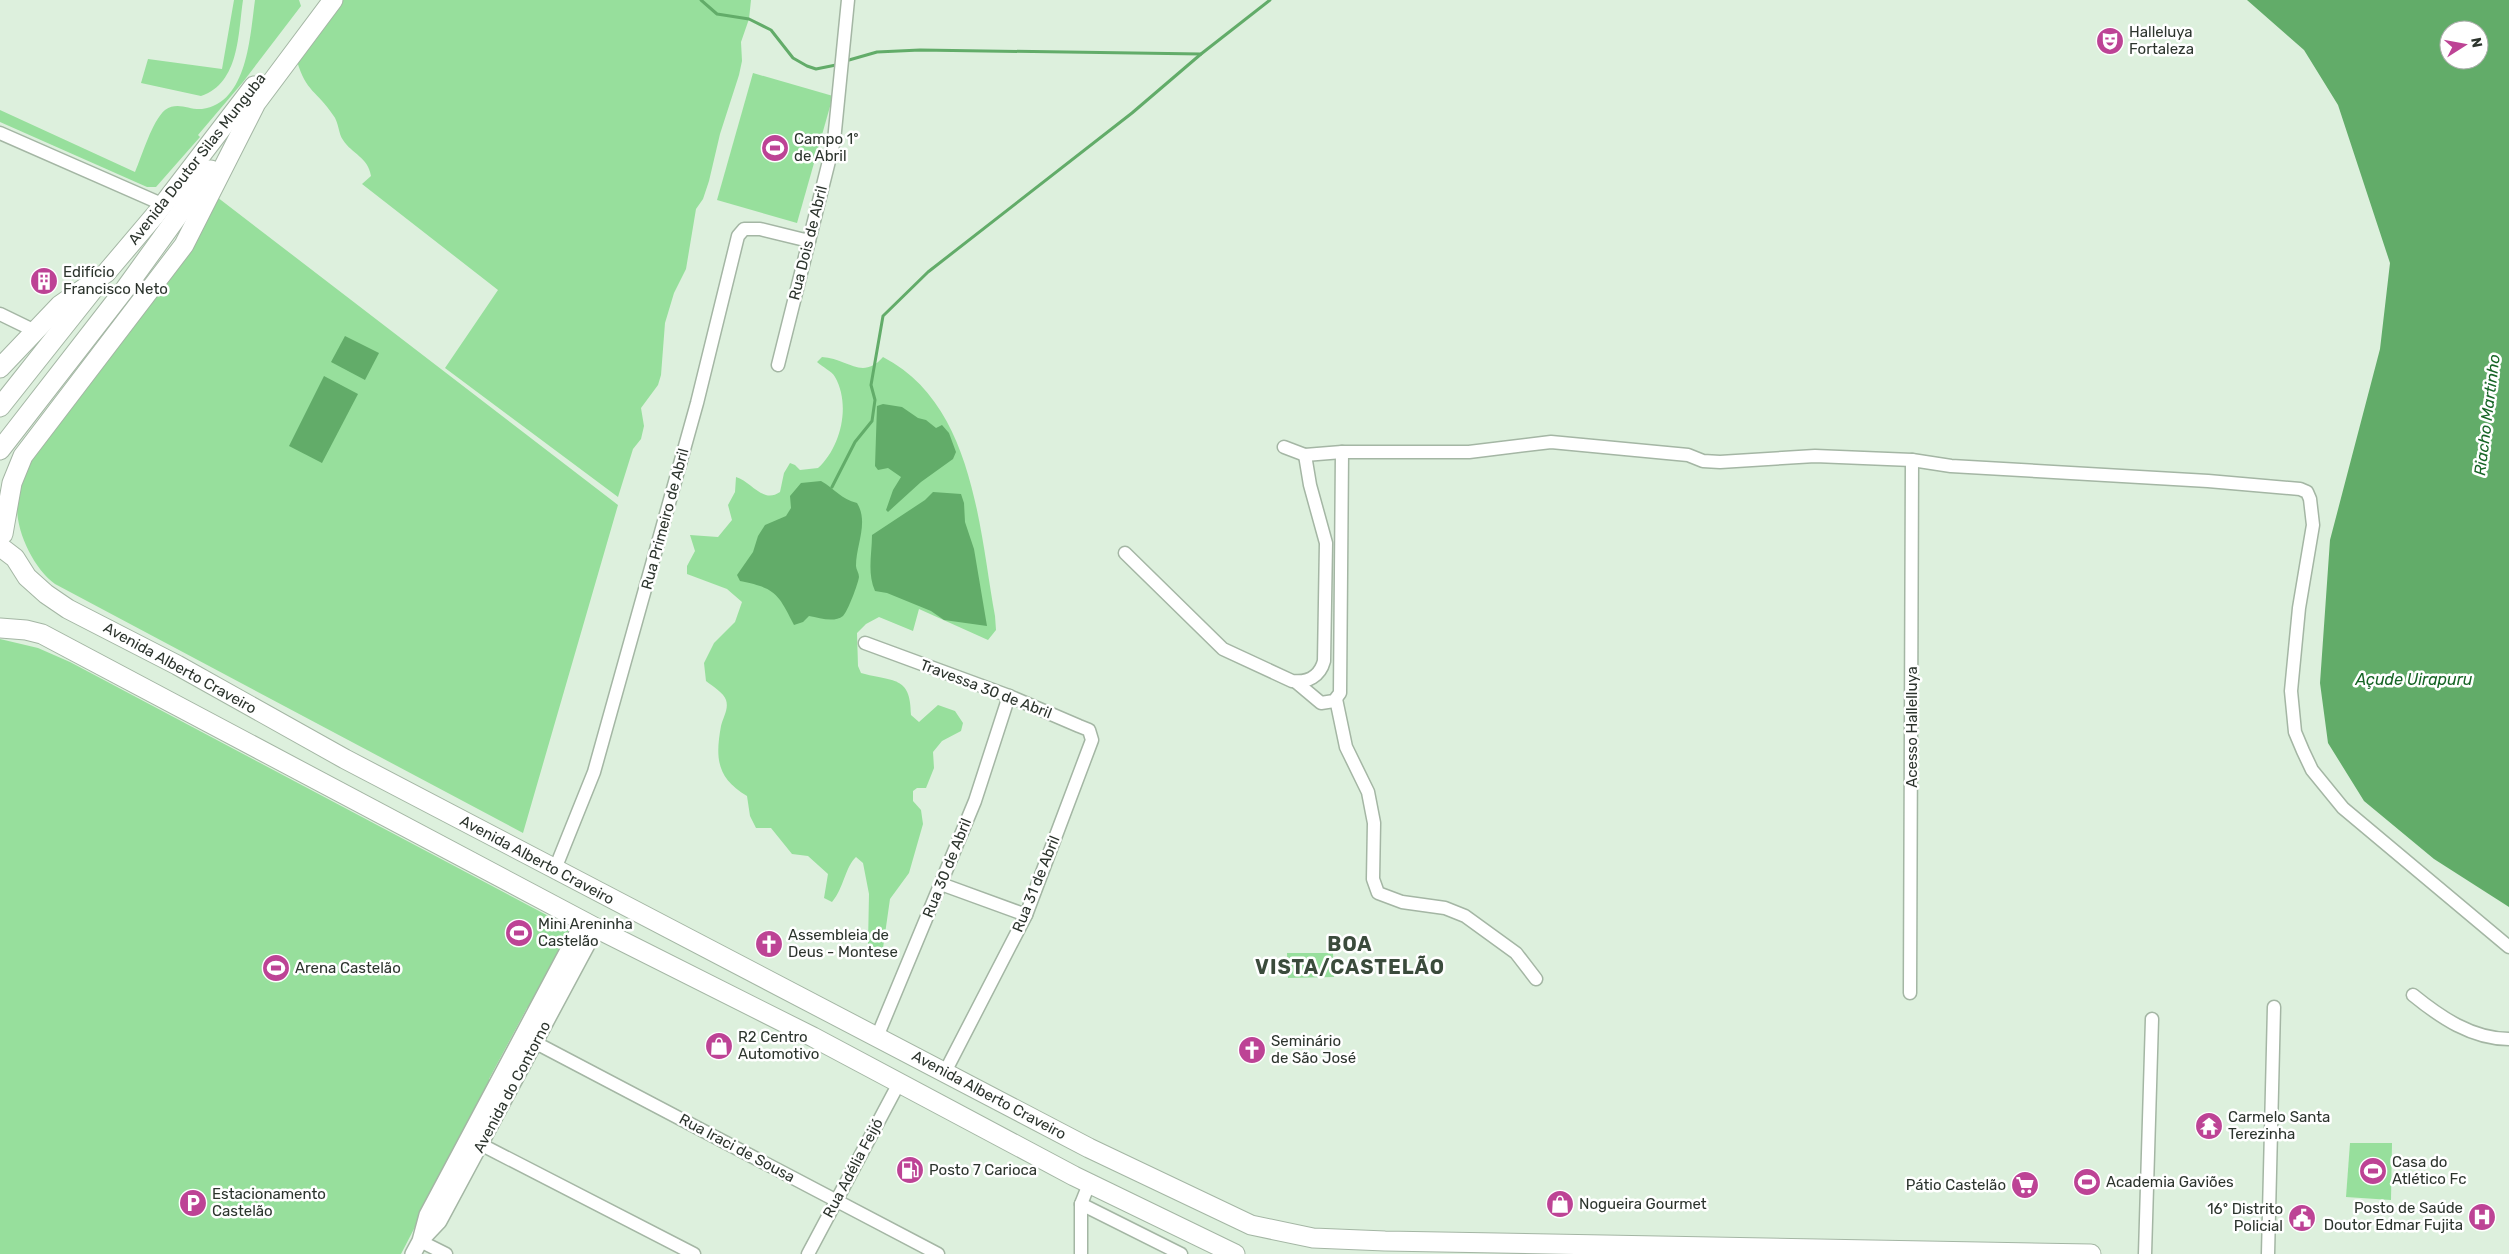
<svg xmlns="http://www.w3.org/2000/svg" width="2509" height="1254" font-family="Rubik,sans-serif">
  <rect width="100%" height="100%" fill="#ddf0dd"/>
  <g fill="#97df9c">
    <path d="M234 0H243C238 33 240 83 201 96L141 83 148 59 222 69Z"/>
    <path d="M255 0H299L301 6 243 82 198 135 200 137 156 187H147L0 122V110L135 172C142 156 152 121 165 110 178 101 188 110 202 109 248 103 250 35 255 0Z"/>
    <path d="M343 0H751L749 19 741 42 742 61 739 75 720 134 709 181 703 199 696 209 686 269 674 293 665 323 661 375 658 385 641 408 644 426 641 439 633 449 618 497 445 368 498 290 362 184 371 176C368 157 352 154 343 140 338 133 339 122 333 115 317 91 306 92 297 61Z"/>
    <path d="M753 73 833 96 797 223 717 200Z"/>
    <path d="M217 197 618 505 523 833 55 584C32 567 12 525 18 495 21 481 28 469 34 456Z"/>
    <path d="M822 357C847 358 862 381 883 357 974 404 979 528 995 616L996 630 988 640 919 609 913 631 879 617 866 624 857 633 858 666 861 673C893 682 911 675 911 715L919 722 938 705 955 711 963 723 961 731 942 741 933 752 934 768 926 788H917L913 791V801L921 810 923 824 909 873 890 899 883 948 878 956 868 944 869 894 863 863 856 857C845 867 844 888 832 902L824 898 828 874 808 856 792 854 771 828H756L750 816 747 796C717 778 715 759 721 726 723 717 729 709 726 700 724 693 712 686 706 681L704 663 714 643 735 622 742 602 727 589 687 574V566L695 551 690 535 718 537 732 520 728 505 735 492 736 477C752 482 763 504 780 492L784 473 790 463 795 465 800 470 818 468C841 447 851 405 835 377 832 371 822 367 817 362Z"/>
    <path d="M0 639 38 648 70 662 571 928V932L534 1004 527 1008 489 1079V1084L401 1254H0Z"/>
    <path d="M1287 953H1333L1334 977 1288 978Z"/>
    <path d="M2350 1143H2392L2391 1200 2346 1197Z"/>
  </g>
  <g fill="#62ac69" fill-rule="evenodd">
    <path d="M2247 0H2509V907L2434 859 2364 801 2328 743 2320 683 2330 540 2380 349 2390 263 2338 105 2304 50ZM2449 30H2479V60H2449Z"/>
    <path d="M345 336 379 353 365 380 331 362Z"/>
    <path d="M324 376 358 394 322 463 289 446Z"/>
    <path d="M883 404 902 407 918 418 926 420 936 428 942 425 949 433 956 452 953 459 921 482 888 512 886 510 893 490 901 477 888 468 878 470 875 466 877 406Z"/>
    <path d="M821 481C835 489 841 499 857 503 869 522 856 545 856 566 856 569 859 573 859 577 858 584 848 611 843 616 834 623 820 618 809 616L803 622 794 625C778 593 775 588 740 581L737 575 753 552 758 536 765 525 786 516 791 508 790 496 801 483Z"/>
    <path d="M933 492 961 494 964 503 965 522 974 549 987 626 944 620 931 611 887 593 875 591C867 573 872 554 872 535L925 500Z"/>
  </g>
  <g fill="none" stroke-linecap="round" stroke-linejoin="round">
    <g stroke="#62ac69" stroke-width="3">
      <path d="M701 0 717 14 749 19 771 30 793 58 807 66 816 69 836 65"/>
      <path d="M849 60 877 52 920 50 1201 54 1270 0"/>
      <path d="M832 487 855 442 872 421 875 400 871 385 883 316 928 272 1132 113 1201 54"/>
    </g>
    <g stroke="#a4b6a4" stroke-width="15">
      <g id="minor">
        <path d="M0 133 164 205"/>
        <path d="M0 314 35 331"/>
        <path d="M778 365 834 141 848 0"/>
        <path d="M1284 447 1305 455 1342 452H1469L1551 442 1688 455 1703 461 1720 462 1815 456 1912 460 1951 466 2208 481 2300 489 2307 492 2310 499 2313 525 2299 608 2291 691 2295 732 2303 751 2312 770 2343 808 2509 947"/>
        <path d="M1125 553 1223 649 1292 681C1308 683 1320 676 1324 661L1326 543 1310 485 1305 455"/>
        <path d="M865 643 1009 696 1079 726 1089 730 1092 740 1026 915 945 1072"/>
        <path d="M1296 682 1321 703 1334 701 1340 693 1342 452"/>
        <path d="M1336 699 1346 747 1368 792 1374 823 1373 879 1378 893 1402 902 1445 908 1465 916 1516 953 1536 979"/>
        <path d="M555 869 594 772 697 403 738 236 744 229H760L809 241"/>
        <path d="M941 884 1026 915"/>
        <path d="M1910 993 1912 460"/>
        <path d="M2413 995C2440 1017 2472 1039 2509 1039"/>
        <path d="M877 1037 975 801 1009 696"/>
        <path d="M536 1043 938 1254"/>
        <path d="M482 1145 694 1254"/>
        <path d="M1081 1204 1181 1254"/>
        <path d="M420 1241 446 1254"/>
        <path d="M808 1254 899 1083"/>
        <path d="M1081 1254V1204L1089 1184"/>
        <path d="M2145 1254 2152 1019"/>
        <path d="M2268 1254 2274 1007"/>
      </g>
    </g>
    <g stroke="#a4b6a4" stroke-width="18">
      <g id="tertiary">
        <path d="M421 1240 439 1221 596 928"/>
        <path d="M413 1254 420 1241 427 1215 583 922"/>
      </g>
    </g>
    <g stroke="#a4b6a4" stroke-width="21">
      <g id="primary">
        <path d="M0 368 60 305 106 273 156 214 254 86"/>
        <path d="M0 407 96 286"/>
        <path d="M0 450 125 289 211 170"/>
        <path d="M3 534 12 483 23 456 184 245 256 103 333 0"/>
        <path d="M2 548 15 558 27 577 46 594 68 609 177 665 345 759 1089 1148 1251 1225 1313 1238 1385 1241 2091 1254"/>
        <path d="M0 628 26 630 42 634 596 928 813 1037 1074 1176 1235 1254"/>
      </g>
    </g>
    <use href="#minor" stroke="#fff" stroke-width="12"/>
    <use href="#tertiary" stroke="#fff" stroke-width="15"/>
    <use href="#primary" stroke="#fff" stroke-width="19"/>
  </g>
  <defs>
    <g id="theatre-disc" transform="scale(1.4375)"><circle r="9.5" fill="#bd4395" stroke="#fff"/><path d="M-5-5.5Q0-4 5-5.5V0Q5 5 0 6Q-5 5-5 0ZM-3.3-2.5H-1v1.5H-3.3ZM1-2.5H3.3v1.5H1ZM-2.8 1Q0 5.5 2.8 1Z" fill="#fff"/></g>
    <g id="stadium-disc" transform="scale(1.4375)"><circle r="9.5" fill="#bd4395" stroke="#fff"/><path d="M0-5a6.5 5 0 1 0 0 10a6.5 5 0 1 0 0-10ZM-3.5-1.8h7v3.6h-7Z" fill="#fff"/></g>
    <g id="building-disc" transform="scale(1.4375)"><circle r="9.5" fill="#bd4395" stroke="#fff"/><path d="M-4-6H4V6H1V3H-1V6H-4ZM-2.5-4.3h1.7v1.8h-1.7ZM.8-4.3h1.7v1.8H.8ZM-2.5-1h1.7V.8h-1.7ZM.8-1h1.7V.8H.8Z" fill="#fff"/></g>
    <g id="church-disc" transform="scale(1.4375)"><circle r="9.5" fill="#bd4395" stroke="#fff"/><path d="M-1.2-6h2.4v3.5h3.3v2.4h-3.3V6h-2.4V-.1h-3.3v-2.4h3.3Z" fill="#fff"/></g>
    <g id="shop-disc" transform="scale(1.4375)"><circle r="9.5" fill="#bd4395" stroke="#fff"/><path d="M-5-2.5h2.3a2.7 3.5 0 0 1 5.4 0H5L5.5 6h-11ZM-1.5-2.5h3a1.5 2.3 0 0 0-3 0Z" fill="#fff"/></g>
    <g id="temple-disc" transform="scale(1.4375)"><circle r="9.5" fill="#bd4395" stroke="#fff"/><path d="M0-6L5-2H3V0L6.5 2.5H4V6H1.5V3h-3V6H-4V2.5H-6.5L-3 0V-2H-5Z" fill="#fff"/></g>
    <g id="fuel-disc" transform="scale(1.4375)"><circle r="9.5" fill="#bd4395" stroke="#fff"/><path d="M-5.5-6h7V0h2V4h1.3V-2.5L3-4.5l.8-.8L6-3V5H2.5V1h-1V6h-7ZM-4.2-4.7v3.2H.2V-4.7Z" fill="#fff"/></g>
    <g id="supermarket-disc" transform="scale(1.4375)"><circle r="9.5" fill="#bd4395" stroke="#fff"/><path d="M-6-5.5h2.5l.6 2H6L4.5 2H-2.5L-4.4-4H-6ZM-1.5 3.2a1.3 1.3 0 1 0 .1 0ZM3 3.2a1.3 1.3 0 1 0 .1 0Z" fill="#fff"/></g>
    <g id="parking-disc" transform="scale(1.4375)"><circle r="9.5" fill="#bd4395" stroke="#fff"/><path d="M-3.5-5.5H1a3.5 3.5 0 0 1 0 7H-1V5.5H-3.5ZM-1-3.4V-.6H.8a1.4 1.4 0 0 0 0-2.8Z" fill="#fff"/></g>
    <g id="hospital-disc" transform="scale(1.4375)"><circle r="9.5" fill="#bd4395" stroke="#fff"/><path d="M-5-5h3v3.5h4V-5h3V5h-3V1.5h-4V5h-3Z" fill="#fff"/></g>
    <g id="civic-disc" transform="scale(1.4375)"><circle r="9.5" fill="#bd4395" stroke="#fff"/><path d="M-.6-6.5H3V-4.5H.6V-3L4-1V1h2V6H-6V1h2V-1L-.6-3ZM-1.2 2.5V6h2.4V2.5Z" fill="#fff"/></g>
  </defs>
  <g fill-rule="evenodd">
    <use href="#theatre-disc" x="2110" y="41"/>
    <use href="#stadium-disc" x="775" y="148"/>
    <use href="#building-disc" x="44" y="281"/>
    <use href="#stadium-disc" x="519" y="933"/>
    <use href="#church-disc" x="769" y="944"/>
    <use href="#stadium-disc" x="276" y="968"/>
    <use href="#shop-disc" x="719" y="1046"/>
    <use href="#church-disc" x="1252" y="1050"/>
    <use href="#temple-disc" x="2209" y="1126"/>
    <use href="#fuel-disc" x="910" y="1170"/>
    <use href="#stadium-disc" x="2373" y="1171"/>
    <use href="#stadium-disc" x="2087" y="1182"/>
    <use href="#supermarket-disc" x="2025" y="1185"/>
    <use href="#parking-disc" x="193" y="1203"/>
    <use href="#shop-disc" x="1560" y="1204"/>
    <use href="#hospital-disc" x="2482" y="1217"/>
    <use href="#civic-disc" x="2302" y="1218"/>
  </g>
  <g text-anchor="middle" dominant-baseline="central" stroke-width="5" stroke-linejoin="round" paint-order="stroke">
    <g font-size="15" fill="#2c342d" stroke="#fff" text-anchor="start">
      <text x="2129" y="32">Halleluya<tspan x="2129" dy="17">Fortaleza</tspan></text>
      <text x="794" y="139">Campo 1º<tspan x="794" dy="17">de Abril</tspan></text>
      <text x="63" y="272">Edifício<tspan x="63" dy="17">Francisco Neto</tspan></text>
      <text x="538" y="924">Mini Areninha<tspan x="538" dy="17">Castelão</tspan></text>
      <text x="788" y="935">Assembleia de<tspan x="788" dy="17">Deus - Montese</tspan></text>
      <text x="295" y="968">Arena Castelão</text>
      <text x="738" y="1037">R2 Centro<tspan x="738" dy="17">Automotivo</tspan></text>
      <text x="1271" y="1041">Seminário<tspan x="1271" dy="17">de São José</tspan></text>
      <text x="2228" y="1117">Carmelo Santa<tspan x="2228" dy="17">Terezinha</tspan></text>
      <text x="2392" y="1162">Casa do<tspan x="2392" dy="17">Atlético Fc</tspan></text>
      <text x="929" y="1170">Posto 7 Carioca</text>
      <text x="2106" y="1182">Academia Gaviões</text>
      <text x="2006" y="1185" text-anchor="end">Pátio Castelão</text>
      <text x="212" y="1194">Estacionamento<tspan x="212" dy="17">Castelão</tspan></text>
      <text x="1579" y="1204">Nogueira Gourmet</text>
      <text x="2463" y="1208" text-anchor="end">Posto de Saúde<tspan x="2463" dy="17">Doutor Edmar Fujita</tspan></text>
      <text x="2283" y="1209" text-anchor="end">16º Distrito<tspan x="2283" dy="17">Policial</tspan></text>
    </g>
    <g font-size="15" fill="#2c342d" stroke="#fff">
      <text transform="translate(197 159) rotate(-52)">Avenida Doutor Silas Munguba</text>
      <text transform="translate(808 243) rotate(-76)">Rua Dois de Abril</text>
      <text transform="translate(665 519) rotate(-75)">Rua Primeiro de Abril</text>
      <text transform="translate(180 668) rotate(29)">Avenida Alberto Craveiro</text>
      <text transform="translate(986 689) rotate(21)">Travessa 30 de Abril</text>
      <text transform="translate(1912 727) rotate(-90)">Acesso Hallelluya</text>
      <text transform="translate(537 860) rotate(28)">Avenida Alberto Craveiro</text>
      <text transform="translate(947 868) rotate(-68)">Rua 30 de Abril</text>
      <text transform="translate(1036 884) rotate(-68)">Rua 31 de Abril</text>
      <text transform="translate(512 1087) rotate(-62)">Avenida do Contorno</text>
      <text transform="translate(989 1095) rotate(28)">Avenida Alberto Craveiro</text>
      <text transform="translate(737 1148) rotate(28)">Rua Iraci de Sousa</text>
      <text transform="translate(853 1168) rotate(-62)">Rua Adélia Feijó</text>
    </g>
    <g font-size="16" font-style="italic" fill="#176526" stroke="#fff">
      <text transform="translate(2487 415) rotate(-83)">Riacho Martinho</text>
      <text x="2414" y="679">Açude Uirapuru</text>
    </g>
    <g font-size="20" font-weight="bold" letter-spacing="1" fill="#3b4b3c" stroke="#fff">
      <text x="1350" y="944">BOA<tspan x="1350" dy="23">VISTA/CASTELÃO</tspan></text>
    </g>
  </g>
  <g transform="translate(2464 45) rotate(79)"><circle r="24" fill="#ffffff" stroke="#abaeab"/>
  <path d="M0-4L9 19L0 12L-9 19Z" fill="#bd4395"/>
  <text y="-8" font-size="14" font-weight="bold" text-anchor="middle" fill="#2c342d">N</text>
  </g>
</svg>
